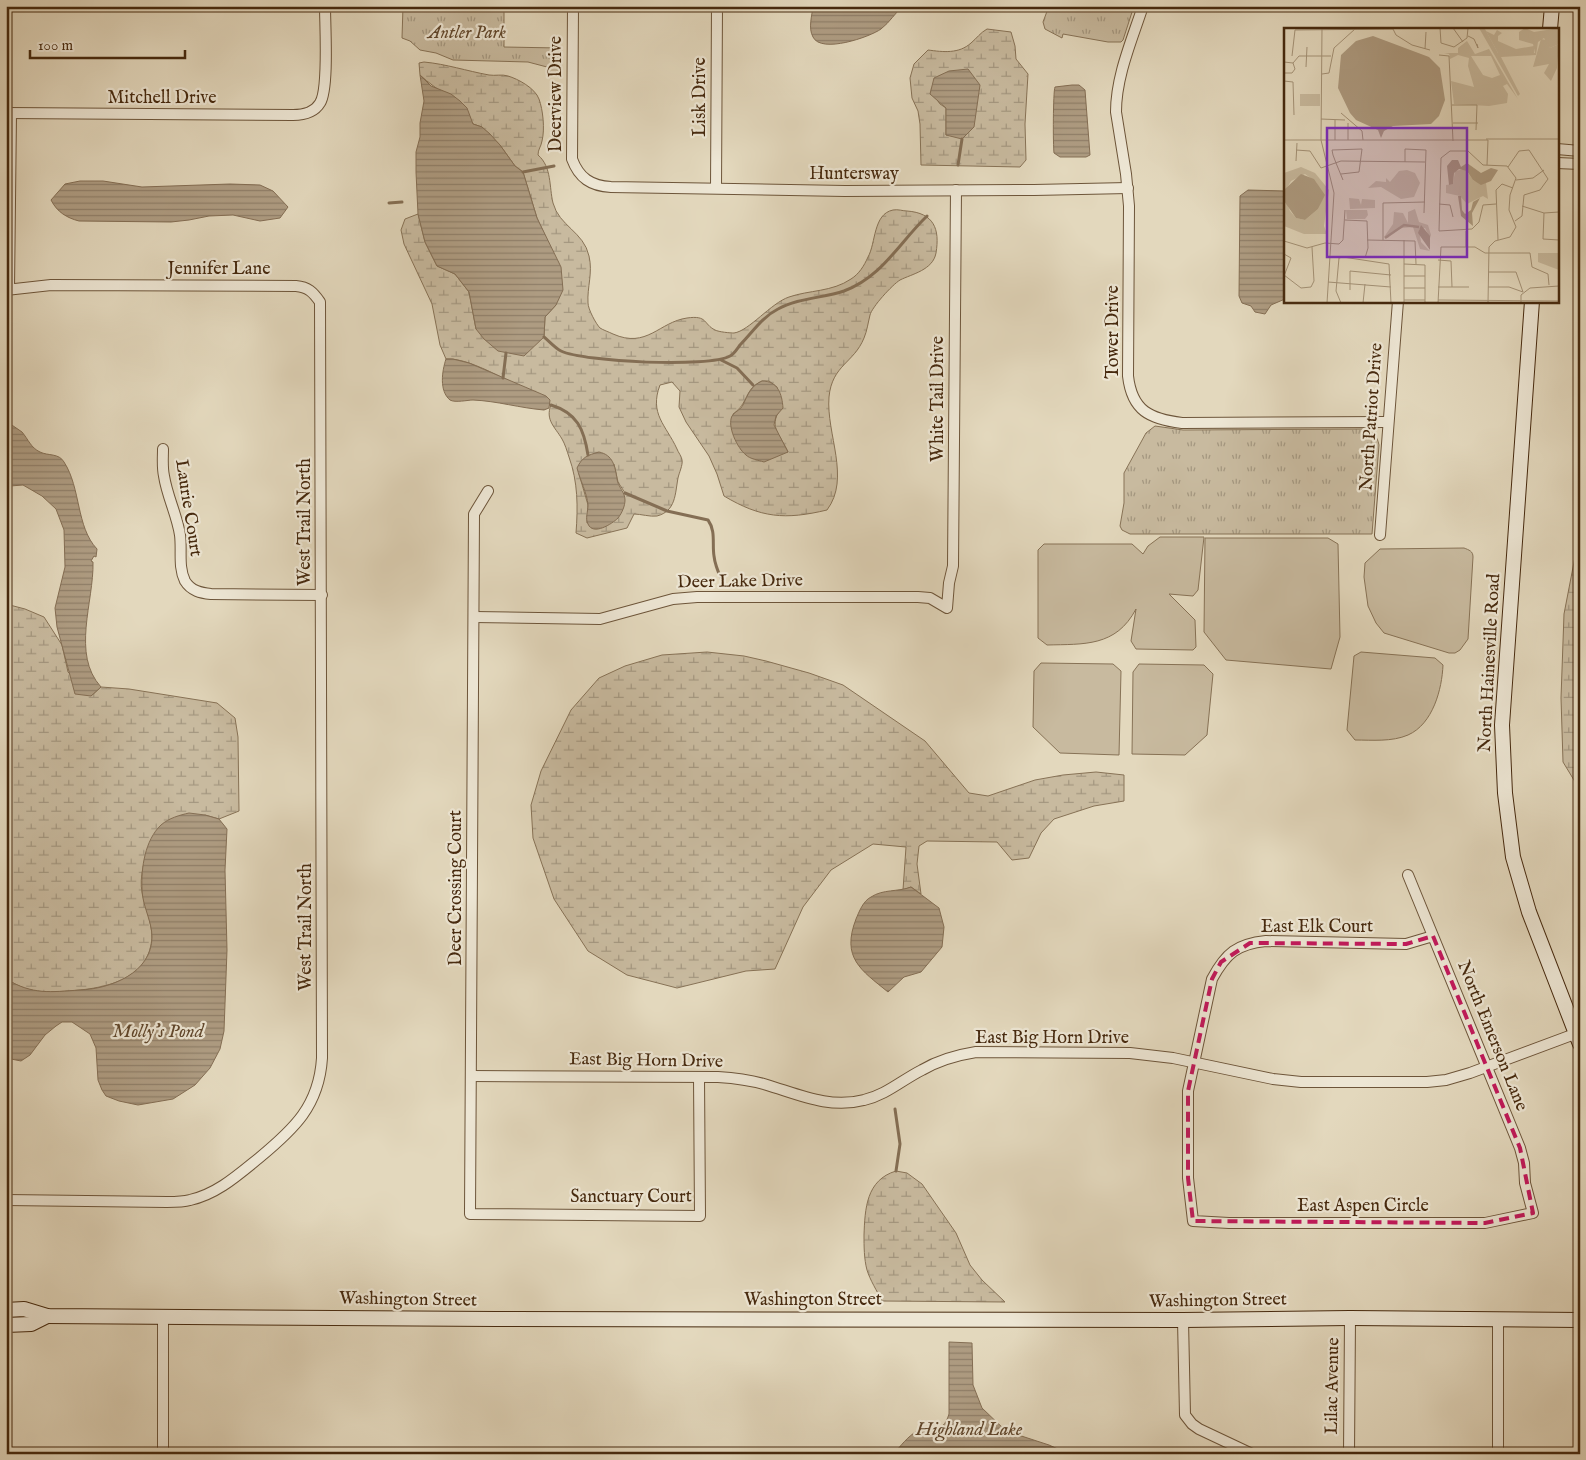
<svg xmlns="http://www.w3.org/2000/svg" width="1586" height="1460" font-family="'IM FELL English',serif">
  <defs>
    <pattern id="wetland-marsh" width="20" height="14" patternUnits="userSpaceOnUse" patternTransform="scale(1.25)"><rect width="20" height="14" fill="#c8ba9f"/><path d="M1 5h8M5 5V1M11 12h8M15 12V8" fill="none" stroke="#a49780"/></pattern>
    <pattern id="park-tufts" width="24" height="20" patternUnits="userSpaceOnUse" patternTransform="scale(1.25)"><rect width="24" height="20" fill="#c8ba9f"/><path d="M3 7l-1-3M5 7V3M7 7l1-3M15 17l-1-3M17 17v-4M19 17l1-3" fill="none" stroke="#a49780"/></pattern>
    <pattern id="water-rules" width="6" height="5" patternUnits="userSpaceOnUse" patternTransform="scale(1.25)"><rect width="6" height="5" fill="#ae9c82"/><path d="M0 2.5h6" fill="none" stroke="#8f7f69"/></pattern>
  </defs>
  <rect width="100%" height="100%" fill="#e3d8bd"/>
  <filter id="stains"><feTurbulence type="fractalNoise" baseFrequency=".004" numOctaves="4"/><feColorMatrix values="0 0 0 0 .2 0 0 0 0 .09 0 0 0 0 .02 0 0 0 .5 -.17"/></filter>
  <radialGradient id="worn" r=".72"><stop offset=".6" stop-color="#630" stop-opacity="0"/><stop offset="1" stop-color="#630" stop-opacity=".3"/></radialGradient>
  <g fill="#c8ba9f" stroke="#877256">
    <path d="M1160 537H1204L1198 590 1193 596 1169 594 1195 620 1196 647 1193 650 1136 649 1131 641 1136 609C1116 647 1084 644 1047 645L1038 638V550L1044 544H1132L1143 554 1148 546Z"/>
    <path d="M1205 538H1328L1338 544 1340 637 1331 669 1226 660 1204 632Z"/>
    <path d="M1464 548C1469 550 1473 551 1473 557L1468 639 1460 650 1455 653H1449L1384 633 1376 623 1368 606 1364 577 1365 563 1380 549Z"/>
    <path d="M1361 652 1435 658 1443 665C1442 689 1433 724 1408 735 1392 742 1372 740 1355 740L1347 730 1354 656Z"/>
    <path d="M1041 663 1113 664 1121 671 1119 755 1060 753 1033 727 1034 671Z"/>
    <path d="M1139 664 1204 665 1213 674 1207 735 1185 755 1132 754 1133 672Z"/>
  </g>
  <g fill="url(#wetland-marsh)" stroke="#877256" fill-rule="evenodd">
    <path d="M987 29 1011 32 1015 46 1016 59 1028 74 1025 124 1026 160 1020 167 921 165 920 124 918 111 912 98 910 78 914 64 928 50C943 52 959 54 971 43 977 38 980 33 987 29ZM935 97 974 127 946 135V108L940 104Z"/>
    <path d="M424 62C446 64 467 71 489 75 495 76 502 74 508 76 518 79 535 88 539 99 543 110 545 129 542 141 541 147 538 149 538 155 552 167 549 187 553 203 559 226 584 232 589 256 593 273 587 287 588 303 588 309 596 324 600 328 603 330 609 332 613 334 647 349 659 322 687 318 708 315 703 324 715 330 719 332 730 333 734 333 749 331 771 303 789 297 809 290 832 292 851 279 859 274 864 266 868 257 876 243 873 214 893 210 898 209 903 211 907 211 934 213 940 229 936 253 933 270 912 274 900 280 892 285 872 307 870 315 868 323 867 331 864 338 854 363 832 365 829 397 826 434 851 478 827 510 785 520 761 518 724 496L717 474 709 456 686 422 679 407 680 391 672 382 660 385C649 414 666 425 677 449 678 452 682 457 682 460 683 465 679 473 678 478 675 494 676 511 657 516 650 517 641 514 634 514L627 528 587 538 576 533C578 507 578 482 569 457 567 451 565 444 562 439 555 427 545 420 551 405 527 392 473 357 446 359L440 345 432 304 404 244 401 230 405 219 418 214 425 242 437 266 455 274 469 292 476 329 544 337 545 317 556 305 548 242 537 218 523 172 515 166 500 145 482 127 473 124C463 103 437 91 420 75L419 63ZM762 381H769L777 387 780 410C768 427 781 436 788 452L741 450 733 414C749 403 744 389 762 381ZM614 464 618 482 625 493 587 523 588 505 579 474Z"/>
    <path d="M1580 531V790L1563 762 1561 698 1564 614Z"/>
    <path d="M6 604 25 609 44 617 62 645 68 672 91 696 101 687 129 689 217 703 235 718 238 737 239 811 219 819 205 815 149 844C145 859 139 877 142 892 145 909 155 928 151 945 144 982 100 989 68 991 55 992 40 993 27 989 20 987 13 983 6 979Z"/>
    <path d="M707 652 744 656 766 661 809 673 843 685 925 741 969 793 988 796 1035 780 1063 775 1096 772 1124 775V801L1094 806 1054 819 1041 833 1029 858 1012 860 997 842 927 841 919 846 917 864 921 894 911 887 903 890 906 847 873 844 831 870 803 907 775 969 746 971 677 988 627 975 588 951 554 899 533 838 531 805 541 771 571 710 599 678 625 666 662 655Z"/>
    <path d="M896 1171 907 1173 922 1184 956 1233 970 1265 982 1280 1005 1302 882 1301C877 1291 870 1280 867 1270 864 1259 864 1246 864 1235 865 1209 866 1180 896 1171Z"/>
  </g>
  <g fill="url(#park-tufts)" stroke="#877256">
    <path d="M403 6H504V47L559 48V76H554L547 67 528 62 453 60 436 53 420 50 410 41 402 38Z"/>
    <path d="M1049 6H1134L1123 40 1121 42H1108L1063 34 1062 38 1045 29 1043 22Z"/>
    <path d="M1155 426 1183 430 1364 429C1373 432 1377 435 1379 445L1372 534H1130L1122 530 1120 526 1124 503V473L1146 433Z"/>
  </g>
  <g fill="url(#water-rules)" stroke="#846e54">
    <path d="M813 6H903C895 13 890 22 881 29 870 37 821 54 813 37 808 28 812 16 813 6Z"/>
    <path d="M968 69 980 85 974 127 962 139 946 135V108L930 94 934 78 949 71Z"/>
    <path d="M420 75 431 86 451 94 460 101 467 108 473 124 482 127 490 134 500 145 515 166 523 172 537 218 561 267 563 290 556 305 545 317 544 337 524 356 498 351 484 339 476 329 469 292 455 274 437 266 425 242 418 214 416 172V152L420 137V123L424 101Z"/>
    <path d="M1072 85H1079L1085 90 1090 155 1086 157H1060L1054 153C1053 145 1053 92 1055 87Z"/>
    <path d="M80 181H103L142 187 230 184 260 185 273 191 288 207 280 218 260 221 233 215 209 216 189 220 171 222 79 221C67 218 57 212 51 200L65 184Z"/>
    <path d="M1248 190 1285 191V299L1271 305 1265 314 1255 312 1251 306 1242 303 1239 296 1240 196Z"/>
    <path d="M446 359H453L469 363 546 396 550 400 549 408 544 410C520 408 497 401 473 400 468 400 455 403 450 400 439 391 442 371 446 359Z"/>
    <path d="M762 381C778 381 782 394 783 408L776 416 774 425 788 452 764 462C758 460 750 459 746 455 737 448 727 426 732 416 735 411 741 410 743 405 748 394 751 386 762 381Z"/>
    <path d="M6 421C11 425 17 428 22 432 28 439 31 448 40 452 48 456 59 453 64 462 81 488 76 527 97 549L96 557 94 556 91 561 93 562C94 602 71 654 101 687L91 696 75 694 57 627 55 608 65 567 64 530 56 509 42 496 23 485 10 486 6 489Z"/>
    <path d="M599 452C613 455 615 466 617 479 618 487 625 492 625 500 625 506 622 513 618 518 612 524 593 536 588 524 585 519 588 511 588 505 587 493 580 480 577 468 582 457 588 455 599 452Z"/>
    <path d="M189 813 205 815 219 819 227 829 225 870 227 950 224 1031 220 1049 210 1068 195 1085 173 1099 138 1105 119 1101 106 1096 102 1090 98 1080 96 1048 90 1034 72 1022H62L56 1026 45 1035 30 1055 21 1061 6 1058V979C33 995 50 992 80 990 110 989 152 973 152 937 152 921 142 905 142 889 141 868 145 840 161 825 169 818 180 815 189 813Z"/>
    <path d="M911 887 939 908 944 927 942 947 921 972 904 977 888 992C861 970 841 958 856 919 859 912 863 901 871 897 883 889 898 892 911 887Z"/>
    <path d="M949 1342 972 1343 973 1385 982 1408 1006 1431 1049 1445 1069 1454H893C901 1446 907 1437 917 1431 932 1423 942 1437 949 1414Z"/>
  </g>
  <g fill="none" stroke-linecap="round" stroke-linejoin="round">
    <g stroke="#846e54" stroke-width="3">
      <path d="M958 165 962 139"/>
      <path d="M523 172 554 166"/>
      <path d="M389 203 402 202"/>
      <path d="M544 337C549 341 555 348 561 351 584 362 709 368 730 356 734 354 737 349 740 345 752 333 762 317 778 309 798 298 823 298 844 291 882 277 899 243 927 216"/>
      <path d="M721 360 737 368 753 385"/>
      <path d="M503 378 506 353"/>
      <path d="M551 405C577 413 584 429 588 455"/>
      <path d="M625 493 667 511 708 520C716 531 712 544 714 556 715 566 719 574 723 583"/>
      <path d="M895 1109 900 1144 896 1171"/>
    </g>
    <g stroke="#6d553a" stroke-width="12">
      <g id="street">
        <path d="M573 6 572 159C579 178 591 186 611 187L845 191 1034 190 1128 188"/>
        <path d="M1143 6C1132 40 1116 76 1116 112L1126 174 1129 206 1128 376C1132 411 1150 419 1182 423L1387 422"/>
        <path d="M6 113 293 115C304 115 314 113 320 103 329 89 325 26 325 6"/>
        <path d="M1557 149 1580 151"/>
        <path d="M1557 163 1580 164"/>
        <path d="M716 188 717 6"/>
        <path d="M9 289 11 113"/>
        <path d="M6 290 51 285 296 286C308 287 313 292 320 302L322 1058C319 1106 294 1129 259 1158 238 1175 217 1194 190 1200 183 1202 175 1202 167 1202L6 1200"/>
        <path d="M163 449C163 458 162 467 164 476 167 496 177 515 180 535 182 550 178 567 185 581 191 591 201 593 211 594L322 595"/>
        <path d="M488 491 474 514 470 1214 700 1216 699 1077"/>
        <path d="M1380 535 1398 301"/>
        <path d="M474 617 600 619 673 599 697 597H918L930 598 947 608 949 583 953 566 956 190"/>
        <path d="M1408 875 1520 1148 1524 1163 1525 1183 1533 1213 1485 1223H1229L1193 1221 1188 1178V1091L1212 979C1226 953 1237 944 1266 941L1406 944 1433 936"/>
        <path d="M471 1076 718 1077C735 1078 751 1080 767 1085 800 1095 830 1109 864 1100 886 1095 902 1080 922 1070 939 1060 957 1055 976 1052L1130 1053 1173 1058 1273 1079 1301 1082H1427L1446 1080 1470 1073 1580 1032"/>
        <path d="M163 1317V1454"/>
        <path d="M1183 1320 1185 1415 1192 1424 1199 1429 1252 1454"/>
        <path d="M1349 1454 1350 1318"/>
        <path d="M1498 1454V1320"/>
      </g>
    </g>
    <g stroke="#46290e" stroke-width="16">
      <g id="secondary">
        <path d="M1550 29 1552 6"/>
        <path d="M1532 301 1502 725 1505 793 1513 857 1529 912 1580 1044"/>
        <path d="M6 1310 24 1309 47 1316 495 1319 1183 1320 1350 1318 1580 1320"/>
        <path d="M6 1325 31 1324 47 1316"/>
      </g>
    </g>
    <use href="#street" stroke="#ede6d4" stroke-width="10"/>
    <use href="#secondary" stroke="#ede6d4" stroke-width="14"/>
  </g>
  <path fill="none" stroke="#c2185b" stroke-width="4" stroke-dasharray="10 6" stroke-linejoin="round" d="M1433 936 1520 1148 1533 1213 1485 1223 1193 1221 1188 1178V1091L1212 979 1221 962 1250 943 1406 944Z"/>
  <g text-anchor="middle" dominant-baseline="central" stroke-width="4.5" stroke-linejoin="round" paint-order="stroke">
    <g font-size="18" font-style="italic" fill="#60462b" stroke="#ede6d4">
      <text x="467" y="33">Antler Park</text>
    </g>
    <g font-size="18" fill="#46290e" stroke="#ede6d4">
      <text transform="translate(556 94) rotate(-90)">Deerview Drive</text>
      <text transform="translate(700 97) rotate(-90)">Lisk Drive</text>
      <text x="162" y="98">Mitchell Drive</text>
      <text x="854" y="174">Huntersway</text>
      <text x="219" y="269">Jennifer Lane</text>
      <text transform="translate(1113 332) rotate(-90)">Tower Drive</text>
      <text transform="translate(938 399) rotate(-90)">White Tail Drive</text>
      <text transform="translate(1372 417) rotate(-86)">North Patriot Drive</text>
      <text transform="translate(188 508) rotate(81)">Laurie Court</text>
      <text transform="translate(305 522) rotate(-90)">West Trail North</text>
      <text transform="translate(740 582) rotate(-1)">Deer Lake Drive</text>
      <text transform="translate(1490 663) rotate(-87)">North Hainesville Road</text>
      <text transform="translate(456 888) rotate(-90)">Deer Crossing Court</text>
      <text transform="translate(306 927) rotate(-90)">West Trail North</text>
      <text x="1317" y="927">East Elk Court</text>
      <text transform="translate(1492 1036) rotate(68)">North Emerson Lane</text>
      <text x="1052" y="1038">East Big Horn Drive</text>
      <text transform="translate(646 1061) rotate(1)">East Big Horn Drive</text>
      <text x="631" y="1197">Sanctuary Court</text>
      <text x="1363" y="1206">East Aspen Circle</text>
      <text transform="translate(408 1300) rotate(1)">Washington Street</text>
      <text x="813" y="1300">Washington Street</text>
      <text transform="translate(1218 1301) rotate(-1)">Washington Street</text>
      <text transform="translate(1333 1386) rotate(-89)">Lilac Avenue</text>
    </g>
    <g font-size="19" font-style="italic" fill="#60462b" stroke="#ede6d4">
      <text x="158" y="1032">Molly's Pond</text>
      <text x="969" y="1430">Highland Lake</text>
    </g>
  </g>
  <g transform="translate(1284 28)">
    <rect width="275" height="275" fill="#e3d8bd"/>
    <path d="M213 2 218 5 214 8V13L232 21 250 18V25H214L202 3 210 7ZM16 66H36V78H16ZM65 170 75 171 77 177 78 171 91 172V180L66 181Z" fill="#c8ba9f"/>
    <path d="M195 0 201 1 214 25H251L249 16 235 12V4L241 0 250 4 275 0V16L266 20 260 10 254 14 252 27 217 29 236 66 234 68ZM183 13 191 26 205 21 234 71 223 56 219 58 224 66 223 75 205 78 170 76 167 53 190 59 184 38 185 30 174 27 166 31 165 26 160 25H174V20ZM187 28H207L216 47 208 50 199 47Z" fill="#c8ba9f" fill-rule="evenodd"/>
    <path d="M257 11 263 12 266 20 275 16 273 40 267 53 260 45 265 36 249 39ZM17 139 31 145 45 162 40 198 43 206H20L0 198V168L6 183 12 190 21 192 34 181 39 170 32 154 21 146 7 153 0 165V145ZM181 141 190 153 202 155 204 171 199 168 183 176 176 168 162 165V157L169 156 171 143ZM123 142 131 145 136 155 130 169 117 171 97 159 84 160 92 153 102 154V150L106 154 115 143ZM131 181 135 194 144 197 147 207 146 210 141 200 135 201 137 214 146 223 136 221 129 199 118 200 108 204 104 210 100 209 109 196 110 184 119 185 124 195V184Z" fill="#c8ba9f"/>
    <path d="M62 182H83L84 187 81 191H63ZM254 225H275V242L254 234Z" fill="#c8ba9f"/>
    <path d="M89 8 145 29 156 40 161 72 155 88 147 96 109 98 100 103 97 110 94 102 72 92 66 85 54 60 57 27 72 13ZM168 132H174L177 139 183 135 197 145 207 140 214 142 207 153 197 157 189 152 183 143 175 141 170 145 169 156 165 157 163 138ZM17 146 30 151 41 167 34 181 21 192 12 190 0 173 1 161ZM174 168H177L178 182 181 186 187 182 189 174 196 170 188 185 189 198 177 188ZM137 197 146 208V222L134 205Z" fill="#ae9c82"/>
    <path fill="none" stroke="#ae9c82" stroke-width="2.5" d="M101 210 120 197 135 199"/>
    <path fill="none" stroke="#a49277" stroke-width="1" d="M38 0 37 112 50 165 43 275M156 0 157 15 170 19 183 10 184 0M169 0 179 14M184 8 190 11 194 20 193 16M141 21 142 4M155 27 165 28 169 113M8 28 11 2 109 1 112 7 128 17 146 22M0 34 9 35 11 41 8 45H0M9 35 15 28H47M22 39 23 19M38 46 45 45 50 20 71 1M0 53 9 54 10 87M168 77H193L192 102M57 85 78 103 79 112M37 91 61 92M169 95H194M202 111H275M0 112H204M51 112V92M64 112V95M12 122 26 123 37 140M12 133 13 115M121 134V121L142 122 140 185M203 137 204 112M224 139 235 123 245 122 264 151 256 162 240 167 238 188 231 193M37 140 57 133 141 134M57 146 75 144 78 121 48 122 49 127 52 135 59 152M232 152 249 150 260 142M155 176 166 177 169 189M238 178 260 185 275 184M260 185 259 211 275 212M61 192 83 193 84 220 81 230M83 212 131 213 132 236M99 212V175L141 174M214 212 212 162 218 156 229 160M0 213 23 220 41 215 55 216M55 216 59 212 61 182M182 219V203M0 226 7 230 0 248M154 232 167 233 168 259M120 236 141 237V275M204 244H232L239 264M0 247 17 260 27 259 30 253 28 219M120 248H141M44 254 107 259M154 259H185M204 259H225L239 264M120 260H141M66 262V243L107 247M120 272H141M154 272 275 273M237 274V267L246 260 275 258M57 275 52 263 55 230 59 229 105 236 107 275M79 275 81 256M120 275V212M154 275 157 219H191L201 225H246L248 239 264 246 265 257M204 275 205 219 211 213 226 209 232 199 225 182 226 167 232 150 223 138 199 137 184 123H166L157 130 155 203 188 201 195 194 199 177 212 176"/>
    <path fill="#7b2cbf" fill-opacity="0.15" stroke="#7b2cbf" stroke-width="2.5" d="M43 100H183V229H43Z"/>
    <rect width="275" height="275" fill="none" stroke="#46290e" stroke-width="2.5"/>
  </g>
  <rect width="1586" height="1460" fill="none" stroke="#e3d8bd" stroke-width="25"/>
  <rect x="8" y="8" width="1571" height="1445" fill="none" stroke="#46290e" stroke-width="2.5"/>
  <rect x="12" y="12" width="1561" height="1435" fill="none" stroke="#46290e"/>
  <path d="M30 50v8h155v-8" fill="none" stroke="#46290e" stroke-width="2.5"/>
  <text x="38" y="50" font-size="15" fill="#46290e" stroke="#ede6d4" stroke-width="4" paint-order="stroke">100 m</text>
  <rect width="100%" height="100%" filter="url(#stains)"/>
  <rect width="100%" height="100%" fill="url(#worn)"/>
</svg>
